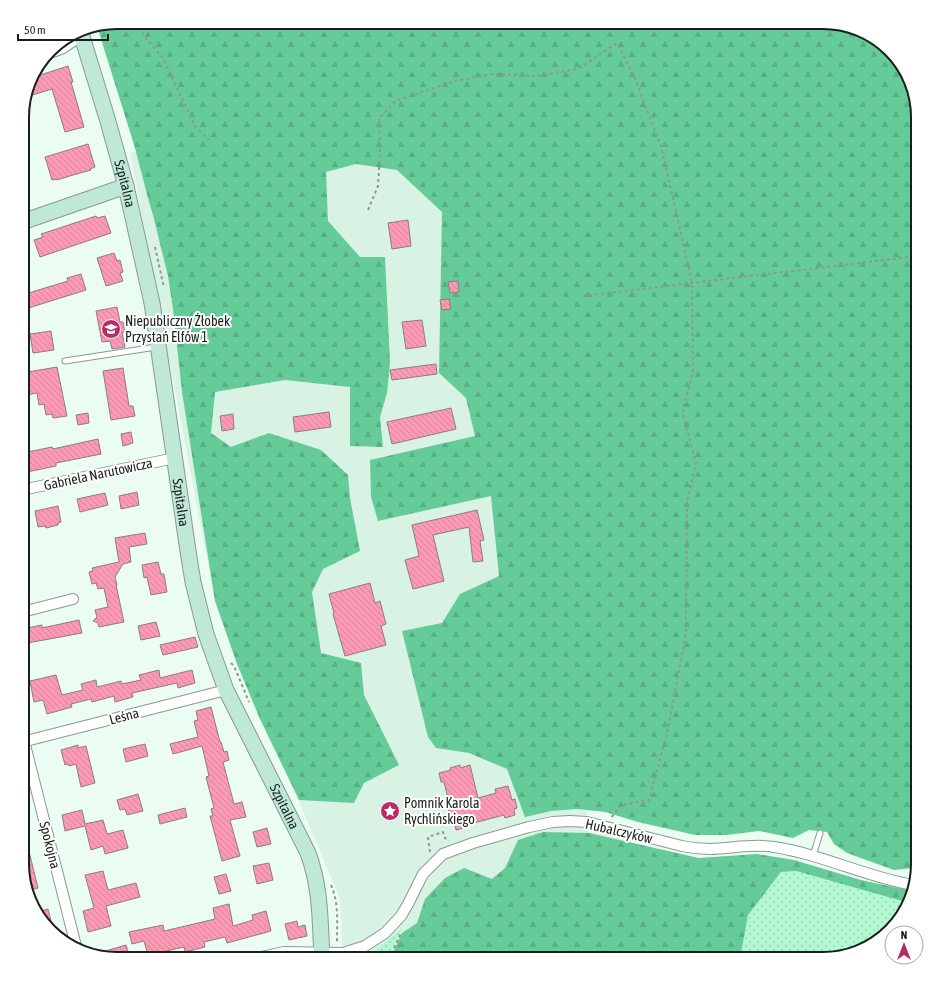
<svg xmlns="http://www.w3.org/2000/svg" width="940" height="981" font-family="'Asap Condensed',sans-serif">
  <defs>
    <pattern id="grass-dots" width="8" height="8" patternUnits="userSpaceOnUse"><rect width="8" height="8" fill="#b2f8d2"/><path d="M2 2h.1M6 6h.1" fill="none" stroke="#98d4b4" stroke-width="1.8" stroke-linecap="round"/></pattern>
    <pattern id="forest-firs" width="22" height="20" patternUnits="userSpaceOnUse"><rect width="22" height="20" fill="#65cc99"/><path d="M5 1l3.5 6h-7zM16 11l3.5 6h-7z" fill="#57af83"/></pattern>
    <pattern id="building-back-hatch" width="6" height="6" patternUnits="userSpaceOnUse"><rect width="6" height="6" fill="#fc9ab6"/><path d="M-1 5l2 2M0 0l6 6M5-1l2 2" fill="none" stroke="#d7849c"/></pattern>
  </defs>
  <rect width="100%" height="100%" fill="#ebfdf2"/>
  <path fill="#d8f2e3" d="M493 74 589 829 699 864 909 903 908 906 885 936 859 952 823 959H343L340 899 215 601 130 153Z"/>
  <g fill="url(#grass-dots)">
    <path d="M796 871 909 903 908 906 885 936 859 952 823 959H740L748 915 781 872Z"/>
    <path d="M402 928 388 959H378L376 951 377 949Z"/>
  </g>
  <g fill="url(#forest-firs)">
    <path d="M117 22H829L865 32 895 55 911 81 918 117V862L913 868 894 870 847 853 834 844 827 832 809 830 793 838 759 831 727 835H695L638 822 605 812 577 809 551 811 525 817 507 769 469 753 436 748 428 737 402 631 442 623 460 594 499 576 491 496 378 521 371 497 370 460 475 436 466 398 439 373 442 212 397 170 356 164 326 172 328 221 360 257H385L390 363 387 393 380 417 383 447 350 446V387L285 380 215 392 211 433 231 447 269 433 321 450 348 475 350 498 360 551 323 569 312 592 321 653 361 663 364 695 399 765 364 783 354 803 299 800 260 719 237 664 215 601 182 392 173 309 168 276 153 215 148 198 135 148 97 26Z"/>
    <path d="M543 832 589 833 699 858 757 854 794 860 861 880 912 891 909 903 796 871 781 872 748 915 740 959H390L402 933 417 923 425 899 445 878 464 868 492 879 505 868 518 840Z"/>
  </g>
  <g fill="url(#building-back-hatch)" stroke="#8e7b80">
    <path d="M68 66 73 82H71L84 127 65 132 52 89 26 97 31 78Z"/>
    <path d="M88 144 95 167 90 169 91 170 73 175 57 180 56 179 52 180 45 157Z"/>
    <path d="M96 216 97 218 105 216 111 233 40 257 34 240 43 237 41 234Z"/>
    <path d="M408 220 411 246 392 249 388 223Z"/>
    <path d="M114 253 117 261 120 260 123 272 120 273 123 281 106 286 97 258Z"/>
    <path d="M81 274 86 290 22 310V295L68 281 67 278Z"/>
    <path d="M458 281 459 292 450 293 448 282Z"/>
    <path d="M449 299 451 309 442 310 440 300Z"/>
    <path d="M117 307 120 322H123L125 332H122L125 347 112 349 110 341 102 342 96 311Z"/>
    <path d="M422 320 426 346 406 349 402 322Z"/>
    <path d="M51 331 54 350 33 353 30 334Z"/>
    <path d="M436 364 437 374 392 380 390 370Z"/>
    <path d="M57 367 67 416 53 418 52 414 46 415 44 404 39 405 37 393 22 396V373Z"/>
    <path d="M123 368 129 406H133L135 416 111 420 103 371Z"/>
    <path d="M451 408 456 429 392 444 387 422Z"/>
    <path d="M329 412 331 427 295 432 293 417Z"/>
    <path d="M88 413 89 423 78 425 76 415Z"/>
    <path d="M233 414 234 429 222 431 220 416Z"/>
    <path d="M131 432 133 443 123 446 121 434Z"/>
    <path d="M98 439 101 454 56 463V466L27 472 23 453 52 447 53 449Z"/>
    <path d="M137 492 139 505 121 509 119 496Z"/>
    <path d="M105 493 108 505 80 512 77 499Z"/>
    <path d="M58 506 61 522 58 523V525L46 528 45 526 38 527 35 511Z"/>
    <path d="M477 510 484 540 480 541 483 561 473 562 469 527 433 535 444 581 413 589 405 560 419 556 412 525Z"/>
    <path d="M145 533 147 544 129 547 131 562 123 564 115 577 117 585H116L124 622 99 627 98 623 93 621 97 617 95 610 108 607 104 588 98 589 96 583 92 584 89 572 93 571 92 568 119 562 115 538Z"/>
    <path d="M158 562 161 574H164L167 592 151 595 147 577 144 578 142 565Z"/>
    <path d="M370 583 375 603 380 601 386 624 381 626 386 645 345 656 333 614 334 613 329 594Z"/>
    <path d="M79 620 82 633 22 644V629L42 625V628Z"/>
    <path d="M156 622 160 636 141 640 138 626Z"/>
    <path d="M195 637 198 647 163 655 160 645Z"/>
    <path d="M159 670 160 678 192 670 195 683 178 688 177 683 132 693 133 697 115 702 114 696 92 702 91 699 71 704 72 707 47 714 43 700 34 702 30 681 56 675 62 695 83 690 81 684 96 680 97 687 121 681 122 684 141 680 139 675Z"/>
    <path d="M211 707 220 742H221L224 752 227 751 229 760 223 762 234 804 242 802 246 817 230 820 240 856 222 861 210 816H213L211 809 214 808 206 777 209 776 202 746 173 754 170 744 198 737 194 721 198 720 196 711Z"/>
    <path d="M145 744 148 756 126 762 123 749Z"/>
    <path d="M78 745V748L86 746 95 783 81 787 76 764 69 766 68 764 65 765 61 750Z"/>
    <path d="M460 765V768L470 765 478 798 496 793 495 789 508 786 512 800 515 799 517 808 514 809 515 815 505 818 504 815 466 825 467 827 456 830 453 816 450 817 448 807H450L444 782H441L439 773 451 770 450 768Z"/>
    <path d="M138 794 143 811 127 815 125 809 120 810 117 800Z"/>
    <path d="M185 808 187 817 160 824 158 815Z"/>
    <path d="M82 810 85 824 103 820 107 834 123 830 128 848 105 854 103 846 91 850 85 826 65 831 62 815Z"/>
    <path d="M267 828 271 844 257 847 253 832Z"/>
    <path d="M22 839H26L38 888 27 891 22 864Z"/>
    <path d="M269 863 273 880 257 884 253 866Z"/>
    <path d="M103 871 108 890 136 883 140 897 106 906 111 926 88 932 83 911 94 908 85 875Z"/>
    <path d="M226 874 231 891 219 894 214 877Z"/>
    <path d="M229 904 233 926 253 920 252 915 266 911 271 931 227 943 225 937 204 942 205 947 185 952 184 947 162 952 164 959H149L144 941 132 944 129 932 163 925 164 931 215 919 213 908Z"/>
    <path d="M48 909 54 933 45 926 37 912Z"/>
    <path d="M297 921 298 927 305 925 307 936 289 940 285 924Z"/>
    <path d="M126 945 130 959H117L95 954Z"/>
  </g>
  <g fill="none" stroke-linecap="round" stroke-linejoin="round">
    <g stroke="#899a90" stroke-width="7">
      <g id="lane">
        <path d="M46 57 63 51 75 43 83 41"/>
        <path d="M65 361 156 347"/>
        <path d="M813 856 820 833"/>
      </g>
    </g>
    <g stroke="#899a90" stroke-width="12">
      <g id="street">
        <path d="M22 490 175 458"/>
        <path d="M22 612 73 599"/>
        <path d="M24 741 77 950"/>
        <path d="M22 742 226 690"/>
        <path d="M252 959 284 952 343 953 365 946 385 933 401 916 408 904 423 874 443 854 473 843 529 827 553 822 570 821 587 822 682 846C691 848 700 849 709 849 731 849 752 843 774 847 821 854 866 877 913 885"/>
      </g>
    </g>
    <g stroke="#899a90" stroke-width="17">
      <g id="secondary">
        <path id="s1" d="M80 30 107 118 126 186 152 303 188 551 193 582 206 634 226 690 308 853C321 888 320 921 322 959"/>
        <path d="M22 222 126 186"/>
      </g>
    </g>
    <g stroke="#8c9890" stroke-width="2" stroke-dasharray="3 3" stroke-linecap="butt">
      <path d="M136 22 144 36 163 58 195 126 209 140"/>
      <path d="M368 210 378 186 380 152 379 119 395 101 455 81 493 74 537 76 578 69 617 43 633 74 661 146 692 282 693 372 683 409 684 419 696 463 687 502 686 633 668 729 649 800 621 805 611 818"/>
      <path d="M155 247 164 288"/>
      <path d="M583 296 918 256"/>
      <path d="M231 663 234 666 249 702"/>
      <path d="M430 852 428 837 443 832 445 838 449 841"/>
      <path d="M331 885C339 903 337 923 337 942"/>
      <path d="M223 959 244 954"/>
      <path d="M389 959 401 933"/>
    </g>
    <use href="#lane" stroke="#fff" stroke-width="5"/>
    <use href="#street" stroke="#fff" stroke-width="10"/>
    <use href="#secondary" stroke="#c0e8d7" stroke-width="15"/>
  </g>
  <defs>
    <g id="school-disc" transform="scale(1)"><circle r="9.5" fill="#b82c64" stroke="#fff"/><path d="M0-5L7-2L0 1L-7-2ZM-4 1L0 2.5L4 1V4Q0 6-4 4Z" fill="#fff"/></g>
    <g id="sight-disc" transform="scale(1)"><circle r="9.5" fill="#b82c64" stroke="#fff"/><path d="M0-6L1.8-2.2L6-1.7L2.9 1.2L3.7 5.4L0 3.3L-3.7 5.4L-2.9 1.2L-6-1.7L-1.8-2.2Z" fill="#fff"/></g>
  </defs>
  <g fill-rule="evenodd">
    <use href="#school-disc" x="111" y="329"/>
    <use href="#sight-disc" x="390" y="811"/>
  </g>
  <g text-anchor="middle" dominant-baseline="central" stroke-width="4" stroke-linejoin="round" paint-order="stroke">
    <g font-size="14" fill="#191f1b" stroke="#fff">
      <text stroke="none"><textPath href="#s1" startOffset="160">Szpitalna</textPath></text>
      <text transform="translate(98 474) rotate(-12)">Gabriela Narutowicza</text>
      <text stroke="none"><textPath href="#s1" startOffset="484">Szpitalna</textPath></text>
      <text transform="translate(124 716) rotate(-15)">Leśna</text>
      <text stroke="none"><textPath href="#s1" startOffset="808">Szpitalna</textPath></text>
      <text transform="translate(619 831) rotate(13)">Hubalczyków</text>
      <text transform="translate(50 845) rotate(76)">Spokojna</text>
    </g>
    <g font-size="14" fill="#191f1b" stroke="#fff" text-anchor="start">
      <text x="125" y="321">Niepubliczny Żłobek<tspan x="125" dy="16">Przystań Elfów 1</tspan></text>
      <text x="404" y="803">Pomnik Karola<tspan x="404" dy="16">Rychlińskiego</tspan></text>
    </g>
  </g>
  <path d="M0 0H940V981H0ZM117 29H823A88 88 0 0 1 911 117V864A88 88 0 0 1 823 952H117A88 88 0 0 1 29 864V117A88 88 0 0 1 117 29Z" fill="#fff" fill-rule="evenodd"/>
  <path fill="none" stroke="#191f1b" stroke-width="2" d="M117 29H823A88 88 0 0 1 911 117V864A88 88 0 0 1 823 952H117A88 88 0 0 1 29 864V117A88 88 0 0 1 117 29Z"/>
  <g transform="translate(904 945)"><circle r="19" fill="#ffffff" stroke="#a3a5a4"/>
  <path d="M0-3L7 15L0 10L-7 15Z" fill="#b82c64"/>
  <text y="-6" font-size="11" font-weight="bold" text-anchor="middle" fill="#191f1b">N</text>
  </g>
  <path d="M18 34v6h90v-6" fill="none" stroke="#191f1b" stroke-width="2"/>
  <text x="24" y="34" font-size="12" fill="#191f1b" stroke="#ffffff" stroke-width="3" paint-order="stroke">50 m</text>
</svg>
